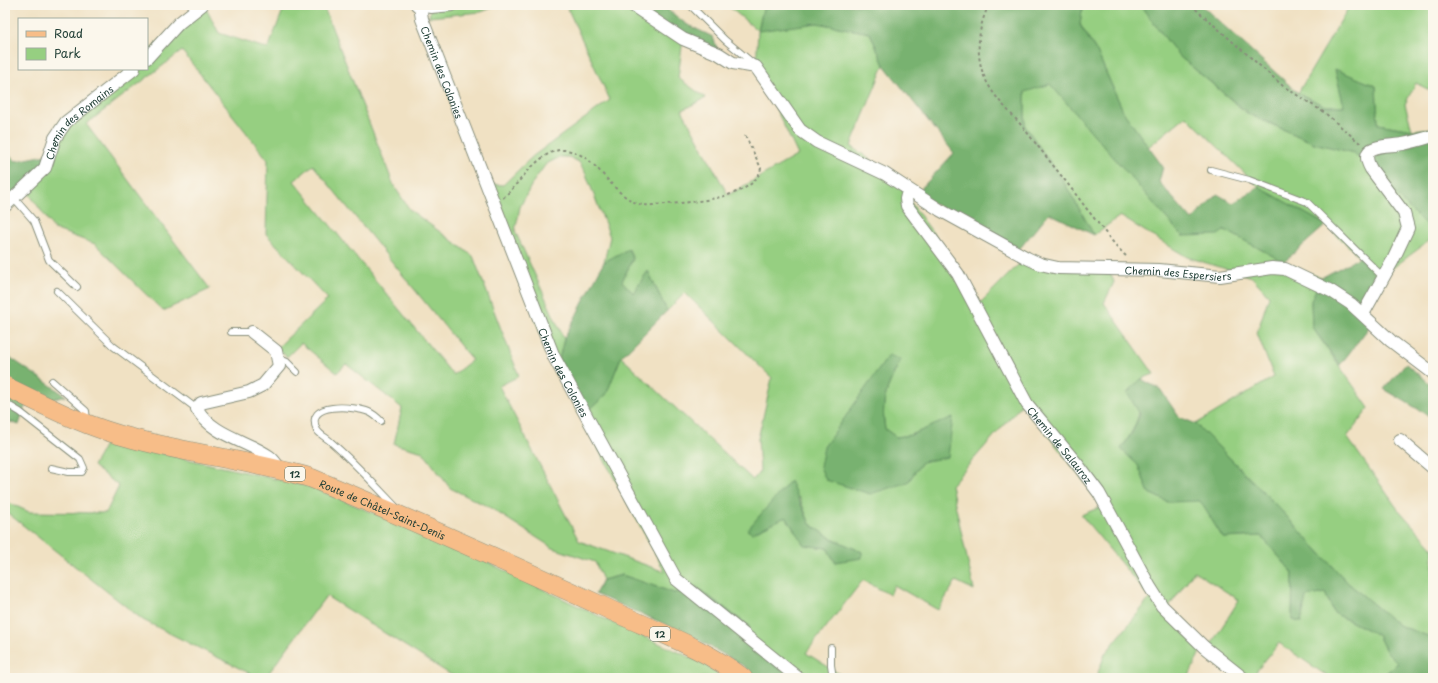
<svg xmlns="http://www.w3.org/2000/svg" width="1438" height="683" font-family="'Playpen Sans',sans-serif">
  <rect width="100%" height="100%" fill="#fbf7ec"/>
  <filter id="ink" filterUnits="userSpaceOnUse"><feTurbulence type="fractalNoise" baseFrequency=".025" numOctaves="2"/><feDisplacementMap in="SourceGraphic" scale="8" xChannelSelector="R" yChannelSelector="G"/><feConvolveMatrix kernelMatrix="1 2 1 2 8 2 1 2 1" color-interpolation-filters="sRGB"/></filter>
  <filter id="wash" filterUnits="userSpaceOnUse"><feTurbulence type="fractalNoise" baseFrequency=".012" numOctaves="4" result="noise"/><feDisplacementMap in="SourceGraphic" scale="16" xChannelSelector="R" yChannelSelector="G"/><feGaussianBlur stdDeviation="0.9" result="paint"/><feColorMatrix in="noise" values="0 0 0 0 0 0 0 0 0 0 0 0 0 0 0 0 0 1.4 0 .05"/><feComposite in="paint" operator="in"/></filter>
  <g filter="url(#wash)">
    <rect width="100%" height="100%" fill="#f0e1c3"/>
    <g fill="#96cf81" stroke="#5a865a" fill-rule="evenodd">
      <path d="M204 5 219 33 268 49 285 5H323L394 186 410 210 473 256 519 376 499 386 579 541 665 572 547 354 492 184 503 185 533 156 610 100 566 5H632L683 39 678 78 706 98 682 110 728 195 798 155 756 67 758 31 727 5H776L763 9 758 30 817 23 870 33 884 65 851 146 917 193 909 200 964 276 980 303 1023 260 1111 274 1114 282 1104 303 1154 374 1141 379C1140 413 1141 420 1121 449L1138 465 1149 493 1168 502 1200 500 1223 538 1261 536 1293 573 1292 620 1301 622 1306 597 1325 593 1334 613 1378 635 1386 651 1398 663 1384 675 1388 678H1330L1279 643 1251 678H1247L1210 646 1239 600 1194 571 1164 614 1201 650 1188 678H1096L1105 654 1150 598 1081 515 1103 506 1023 403 951 485 974 590 956 581 938 610 894 585 890 595 863 580 806 653 846 678H791L742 640 749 626 696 587 674 593 622 575 603 580 595 562 553 548 489 507 450 488 423 452 394 444 402 408 346 364 337 373 301 343 287 357 277 348 328 299 266 234 268 160 182 51 86 124 210 289 163 311 95 244 54 229 28 192 57 128 129 69H147V52ZM560 157H569L579 162 586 174 610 237 604 262 629 249 633 259 622 281 633 293 648 271 667 311 685 293 772 378 758 439 760 471 753 480 621 357 606 395 559 360 564 339 515 231 520 207 533 182 546 164ZM313 165 472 360 453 375 294 181ZM901 360C888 385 880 401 885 429L896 437 911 435 953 418 908 482 824 447ZM799 497 810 524 831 538 862 552 835 562 827 548 804 545 786 517Z"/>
      <path d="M452 5H500L481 12 429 17 431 7Z"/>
      <path d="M1083 5H1140L1179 56 1248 114 1314 143 1354 153 1433 232V238L1378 279 1360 257 1326 225 1259 187 1186 116 1148 147 1124 113 1097 52 1080 24Z"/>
      <path d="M1350 5H1433V92L1416 83 1405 104 1412 130 1378 124 1376 86 1335 70 1344 106H1325L1298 93Z"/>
      <path d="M1051 84 1182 236 1225 230 1284 262 1321 278 1311 301 1312 327 1369 408 1347 437 1397 508 1433 548V638L1398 625 1348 583 1277 506 1196 424 1274 377 1257 333 1269 296 1252 277 1187 257 1120 216 1094 235 1065 184 1025 126V91Z"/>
      <path d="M107 441 311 487 460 549 609 621 703 663 724 678H456L326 596 265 678H259L143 620 5 511V501L29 512 106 513 119 486 93 466Z"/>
    </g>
    <g fill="#78b26f" stroke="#4c7852">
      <path d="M632 5H662L686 24 713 37 719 54Z"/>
      <path d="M776 5H1083L1080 25 1097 52 1124 113 1163 167 1159 182 1192 220 1217 194 1233 203 1259 187 1326 225 1284 262 1225 230 1218 235 1182 236 1050 84 1025 92V126L1065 184 1094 235 1049 213 1016 253 917 193 954 153 884 65 870 33 817 23 758 31 763 9Z"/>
      <path d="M1140 5H1201L1298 93 1325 106H1344L1335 69 1376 86 1378 124 1412 130 1433 128V232L1354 153 1314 143 1249 114 1179 56Z"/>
      <path d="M5 150 16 161 46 155 28 192 5 205Z"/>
      <path d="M628 249 633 258 622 281 633 293 648 271 667 311 621 357 606 395 588 411 559 359 564 339 604 262Z"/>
      <path d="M1360 257 1378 279 1364 303 1370 326 1340 365 1312 327 1311 301 1321 278Z"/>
      <path d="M5 354 66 396 25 406 19 425 5 420Z"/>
      <path d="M889 355 901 360C888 384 880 401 885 429L896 437 911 435 953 417 948 457 922 462 908 482 870 494 826 480 820 467 824 447Z"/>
      <path d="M1406 364 1433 386V418L1384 389Z"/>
      <path d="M1141 379 1160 389 1179 417 1196 424 1277 506 1348 583 1398 625 1433 638V678H1388L1384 675 1398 663 1386 651 1378 635 1334 613 1325 593 1306 597 1301 622 1292 620 1293 573 1261 536 1223 538 1200 501 1168 502 1149 493 1138 465 1121 449 1132 433 1140 414 1127 393Z"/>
      <path d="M790 481 810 524 831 538 862 552V558L835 562 827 548 804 545 786 517 752 533 747 530Z"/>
      <path d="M622 575 674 593 696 587 749 626 742 640 791 678H759L742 665 690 635 595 594 603 580Z"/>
    </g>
  </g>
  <g filter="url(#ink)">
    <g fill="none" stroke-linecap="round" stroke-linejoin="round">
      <g stroke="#888f7c" stroke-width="8">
        <g id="service">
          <path d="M692 7 725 40 754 64"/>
          <path d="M1211 170 1249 180 1307 202 1383 277"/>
          <path d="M14 198 34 221 49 260 77 287"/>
          <path d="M57 291 113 346 197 409"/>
          <path d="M231 332H252"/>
          <path d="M278 358 287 362 297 372"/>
          <path d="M52 381 86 411 87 421"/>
          <path d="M5 403 20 412 80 459 84 468 82 472H69L51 468"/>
          <path d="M381 421C377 417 374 414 369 412 355 406 303 401 317 430 320 435 327 438 331 442 354 462 375 485 396 507"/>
          <path d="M831 648V665L833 678"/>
        </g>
      </g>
      <g stroke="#888f7c" stroke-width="14">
        <g id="minor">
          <path d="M417 5 431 7 452 5"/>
          <path id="s1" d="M632 5 683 39 719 54 733 63 756 67 800 130 817 142 885 174 940 210 1027 258 1040 264 1058 268 1159 270 1220 276 1272 268 1285 269 1331 291 1351 304 1391 341 1433 373"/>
          <path id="s2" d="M420 6 422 19 554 357 676 579 798 678"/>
          <path d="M147 58 179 23 202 5"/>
          <path id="s3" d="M908 191 906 199 907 206 958 274 1027 404 1078 465 1099 493 1150 587 1162 606 1204 647 1243 678"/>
          <path id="s4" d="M5 206 45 168 55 138 66 122 134 69"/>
          <path d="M1363 314 1393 260 1408 228 1404 213 1371 169C1356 142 1388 147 1403 144 1413 142 1423 139 1433 136"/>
          <path d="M252 332 276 351 279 366 263 385 249 392 201 403 197 409C213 436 246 440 270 457 274 460 277 465 280 469"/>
          <path d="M1400 440 1433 468"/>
        </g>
      </g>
      <g stroke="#888f7c" stroke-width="20">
        <g id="primary">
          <path id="s5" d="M5 386C46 406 86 427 131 438 190 454 252 461 311 478 410 519 508 563 606 608 650 629 705 648 743 678"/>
        </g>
      </g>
      <g stroke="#888f7c" stroke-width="2" stroke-dasharray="3 3" stroke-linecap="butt">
        <path d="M989 5C978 26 975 54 984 76 993 98 1012 113 1026 131 1046 157 1067 182 1086 208 1100 225 1111 242 1127 257"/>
        <path d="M1191 5 1283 86 1325 113 1361 144"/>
        <path d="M503 198C519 184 541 148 564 150 593 152 606 185 629 199 632 201 636 203 639 204 647 207 659 204 667 204 692 202 755 199 761 168L744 133"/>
      </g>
      <use href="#service" stroke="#fff" stroke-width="6"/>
      <use href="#minor" stroke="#fff" stroke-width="12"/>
      <use href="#primary" stroke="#f7bd88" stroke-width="19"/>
    </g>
  </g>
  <g text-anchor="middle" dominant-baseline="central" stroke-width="3" stroke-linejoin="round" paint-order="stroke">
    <g fill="#fbf7ec" stroke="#61756b" stroke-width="1">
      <rect x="285" y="467" width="20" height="14" rx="3"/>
      <rect x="650" y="627" width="20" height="14" rx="3"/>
    </g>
    <g font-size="9" font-weight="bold" fill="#1f3d34">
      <text x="295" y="474">12</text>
      <text x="660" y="634">12</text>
    </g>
    <g font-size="10" fill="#1f3d34" stroke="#fbf7ec">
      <text stroke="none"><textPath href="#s2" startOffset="70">Chemin des Colonies</textPath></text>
      <text stroke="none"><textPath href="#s4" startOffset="114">Chemin des Romains</textPath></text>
      <text stroke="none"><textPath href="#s1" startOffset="631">Chemin des Espersiers</textPath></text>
      <text stroke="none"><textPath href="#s2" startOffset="394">Chemin des Colonies</textPath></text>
      <text stroke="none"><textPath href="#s3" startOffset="300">Chemin de Salauroz</textPath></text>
      <text stroke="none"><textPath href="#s5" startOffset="399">Route de Châtel-Saint-Denis</textPath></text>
    </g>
  </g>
  <rect width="1438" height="683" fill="none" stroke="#fbf7ec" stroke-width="20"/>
  <rect x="18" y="18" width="130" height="52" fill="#fbf7ec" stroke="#a3ada2"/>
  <rect x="26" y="31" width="20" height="6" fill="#f7bd88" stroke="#a3ada2"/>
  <text x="54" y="38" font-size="12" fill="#1f3d34">Road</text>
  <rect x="26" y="48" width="20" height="12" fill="#96cf81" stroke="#a3ada2"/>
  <text x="54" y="58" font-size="12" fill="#1f3d34">Park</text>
</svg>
